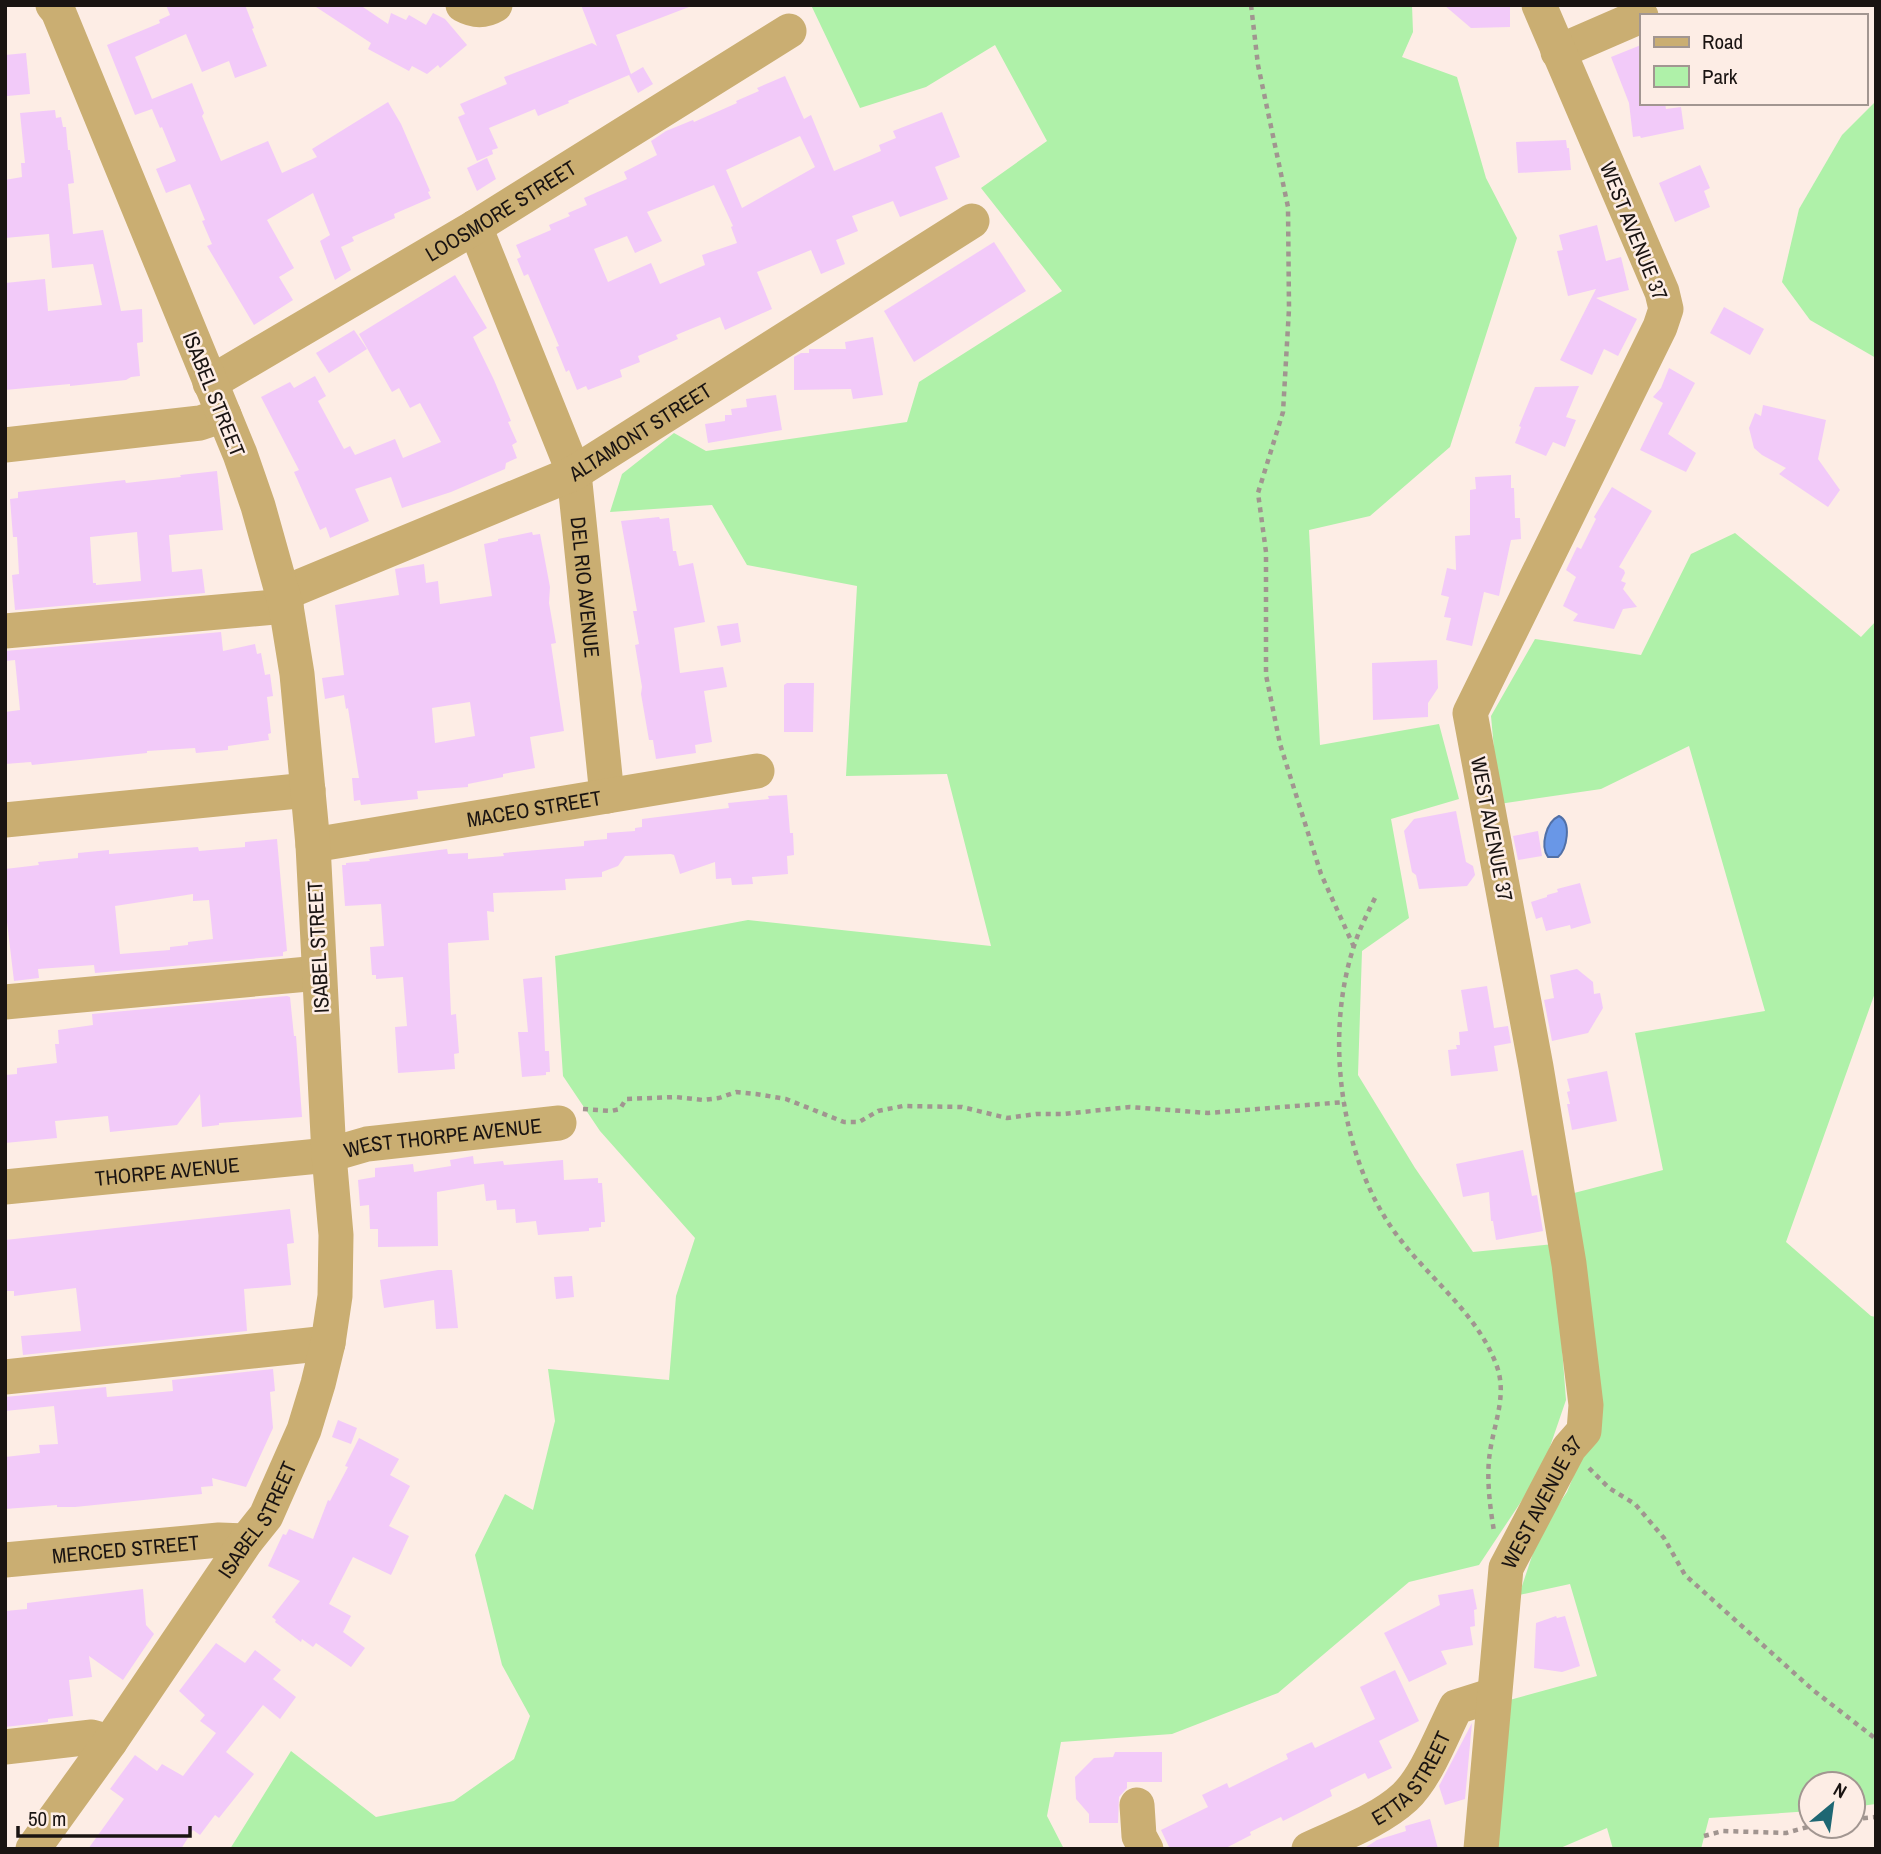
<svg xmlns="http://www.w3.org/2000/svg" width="1881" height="1854" font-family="'Archivo Narrow',sans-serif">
  <rect width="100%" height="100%" fill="#fdede5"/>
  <g fill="#aff1a9">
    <path d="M811 5H1412L1413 32 1402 57 1457 77 1486 178 1517 238 1450 447 1370 516 1309 530 1320 745 1439 724 1459 799 1391 819 1409 918 1362 951 1358 1075 1415 1168 1473 1252 1554 1244 1566 1400 1542 1470 1479 1565 1409 1582 1278 1693 1172 1734 1061 1742 1047 1816 1064 1849H230L291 1751 376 1817 454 1801 514 1759 530 1716 502 1665 475 1555 505 1494 533 1510 555 1421 548 1369 669 1380 676 1296 695 1238 600 1131 563 1076 555 956 748 920 991 946 947 774 846 776 857 586 747 565 712 505 610 512 622 474 674 433 706 451 907 422 919 382 1062 291 981 188 1047 141 995 45 926 87 860 108Z"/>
    <path d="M1876 101V358L1810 320 1782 282 1799 209 1842 135Z"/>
    <path d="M1735 533 1861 637 1876 621V990L1786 1242 1871 1316 1876 1317V1804L1853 1807V1784H1811V1811L1709 1818 1701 1849H1613L1607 1828 1558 1849H1497L1506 1701 1597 1676 1570 1584 1519 1595 1540 1532 1567 1492 1585 1448 1574 1193 1663 1170 1635 1033 1765 1011 1689 746 1601 789 1499 804 1491 716 1535 639 1641 655 1691 554Z"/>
  </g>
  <path fill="#6997e7" stroke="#5170a7" stroke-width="2" d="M1559 816C1572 822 1567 849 1558 857H1548C1540 846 1546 822 1559 816Z"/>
  <g fill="#f2caf9" fill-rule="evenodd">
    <path d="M166 5H245L254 28 252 29 267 66 235 78 229 61 202 72 186 34 135 57 152 99 192 83 204 113 202 116 221 161 268 141 282 173 317 157 312 149 388 102 401 124 430 191 428 192 431 198 394 214 395 218 352 237 354 241 341 247 351 270 335 280 320 241 330 235 313 193 267 220 294 268 279 277 293 300 254 325 207 246 212 244 202 221 205 220 190 184 166 193 156 169 176 161 162 127 160 128 152 109 135 115 107 45 160 23 159 20 170 15Z"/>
    <path d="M313 5H360L388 24 391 13 406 20 409 15 426 25 433 13 445 19 467 45 440 68 438 65 427 74 412 66 409 71 368 49 371 43Z"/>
    <path d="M581 5 689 7 616 35 631 74 643 67 653 84 638 93 629 75 568 101 569 103 538 116 535 109 489 128 498 148 492 150 493 154 477 161 458 117 465 114 460 104 507 84 504 77 592 43 597 46Z"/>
    <path d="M1444 5H1510V27L1471 28Z"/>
    <path d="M1641 45V103H1665L1666 109 1681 107 1684 129 1641 138 1640 136 1633 137 1629 103 1611 57Z"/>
    <path d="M26 53 30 94 7 96 5 55Z"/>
    <path d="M785 76 804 119 811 115 834 171 881 151 879 145 896 138 893 131 942 112 960 157 935 167 948 199 900 217 893 201 852 216 858 231 836 240 845 264 821 274 811 250 757 272 772 309 725 330 720 317 676 335 678 339 638 356 640 362 620 370 622 377 588 390 586 386 577 390 569 370 566 372 556 347 559 346 528 274 524 276 517 259 521 257 516 245 551 230 549 225 570 216 568 213 587 205 584 198 627 179 624 172 657 155 651 141 666 131 693 120 694 122 737 103 736 101 759 91 757 88ZM800 136 815 167 742 208 726 170ZM714 185 733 226 731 227 737 243 702 255 705 265 660 284 651 263 608 282 594 249 627 236 635 253 662 241 647 212Z"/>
    <path d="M55 110 56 118 61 117 63 127H66L68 150H70L74 183 68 184 73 234 103 230 121 311 142 309 143 342 137 343 140 376 131 377 126 380 70 386V384L5 390V283L45 279 48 311 102 305 93 264 52 268 49 234 5 238V180L22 177 21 163H25L20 113Z"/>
    <path d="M1566 140 1567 148H1569L1571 170 1518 173 1516 142Z"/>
    <path d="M487 158 496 179 477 191 467 168Z"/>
    <path d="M1700 165 1710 188 1704 191 1710 207 1675 222 1659 183Z"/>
    <path d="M1597 225 1606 261 1621 257 1629 290 1596 298 1637 319 1618 356 1604 349 1592 375 1560 360 1596 289 1568 296 1557 251 1563 250 1559 235Z"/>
    <path d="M994 242 1026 291 914 362 884 311Z"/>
    <path d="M455 275 487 328 473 337 494 380 511 421 508 422 517 442 512 445 517 458 506 463 505 469 451 492 402 508 391 477 355 489 369 521 330 538 326 527 320 530 294 472 299 470 261 397 290 382 294 388 315 376 326 396 318 401 344 449 350 446 355 455 395 439 403 458 441 442 420 403 410 408 399 388 392 392 359 334Z"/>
    <path d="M1724 307 1764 329 1750 355 1710 333Z"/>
    <path d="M354 330 367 349 329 373 316 353Z"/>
    <path d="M873 337 883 395 853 399 851 389 794 390V357L801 353H809V349H846L845 342Z"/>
    <path d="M1669 368 1695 383 1668 434 1696 453 1686 472 1640 450 1663 403 1653 397 1661 388Z"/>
    <path d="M1579 386 1566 417 1576 420 1565 447 1553 442 1546 456 1515 443 1521 427 1519 426 1535 387Z"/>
    <path d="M776 395 782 430 708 443 705 424 725 421V415H732L731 409 747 407 746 399Z"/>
    <path d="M1763 405 1826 420 1818 459 1840 490 1828 507 1779 474 1786 468 1762 455 1754 448 1749 428 1755 413 1761 416Z"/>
    <path d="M217 471 223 530 169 535 172 572 202 569 205 593 15 610 12 575 19 574 17 537H13L10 499 18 498V492L125 480 126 483 181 477 180 475ZM137 532 141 581 96 585V583H93L90 537Z"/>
    <path d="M1511 475V488H1514L1515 518H1520L1521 539 1511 540 1499 596 1484 592 1472 646 1446 640 1451 618 1444 617 1449 597 1441 595 1447 568 1456 570 1455 536 1470 535V490L1476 489 1475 477Z"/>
    <path d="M1612 487 1652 511 1619 567 1624 570 1625 573 1621 581 1626 583 1623 589 1637 607 1623 609 1614 629 1573 621 1578 614 1563 606 1576 577 1566 570 1577 547 1581 549 1596 519 1594 517Z"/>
    <path d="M659 517 660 519 669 518 673 551H676L679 566 693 563 705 622 674 628 680 673 723 667 727 687 704 691 712 742 695 745 696 753 656 759 653 740H649L641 694 642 687 635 645 639 644 633 611H637L621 521Z"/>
    <path d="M532 532 533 535 540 534 550 587 549 603 556 643 551 644 564 731 530 737 535 768 503 774V777L468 784V787L417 791 418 799 361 805 360 800 354 801 352 778H359L348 708 346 709 344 695 325 699 322 678 344 675 335 605 399 595 395 569 424 564 426 583 438 581 440 604 492 596 484 544 498 541V539ZM470 702 475 736 435 743 432 708Z"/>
    <path d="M738 623 741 642 721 646 717 626Z"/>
    <path d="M221 632 223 651 255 644 257 654 261 653 265 675 270 674 273 696 267 697 271 733 268 734 269 740 228 746V750L196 753 195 748 147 751V753L32 765 31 762 5 764V712L20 710 15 660 5 661V651Z"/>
    <path d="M1437 660 1438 688 1428 703V717L1373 720 1372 663Z"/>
    <path d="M787 683H814L813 732H784V685Z"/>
    <path d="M787 795 790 833H793L794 855 787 856 788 874 752 877 753 884 732 885 731 878 716 879 715 862 680 874 674 855 671 854 625 856 618 866 602 872V877L565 879 566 890 493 893 494 912 487 911 489 940 448 943 451 1015 456 1014 459 1053 454 1054 455 1069 398 1073 395 1027 407 1026 403 977 376 979V975H372L370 947 384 946 381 904 345 906 342 865H346V863L370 861 369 859 447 849 448 854 468 853V859L504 856 503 853 584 846V841L607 839V833L635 831V828L642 827V819L729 808 728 803 769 799 768 796Z"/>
    <path d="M1456 811 1466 862 1473 866 1475 875 1467 886 1419 889 1416 875 1412 872 1404 831 1414 819Z"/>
    <path d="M1538 831 1542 856 1518 860 1513 836Z"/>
    <path d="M277 839 287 951 283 952V956L95 973 94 965 38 969 39 978 14 981 7 922H5V869L39 865 38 862 78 858V853L109 850V854L198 847 199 851 245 847V842ZM193 894V901L209 900 213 939 188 942V945L170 947V950L120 954 115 906Z"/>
    <path d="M1580 883 1591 923 1571 929 1570 925 1546 931 1542 917 1536 919 1531 902 1547 897V895L1558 892 1557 889Z"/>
    <path d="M1577 969 1593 982 1594 994 1600 993 1603 1008 1588 1033 1552 1041 1544 1000 1554 998 1550 975Z"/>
    <path d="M542 977 545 1051H549L550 1072H546V1075L522 1077 518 1032H528L523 979Z"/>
    <path d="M1487 986 1494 1028 1508 1026 1511 1043 1494 1046 1498 1071 1451 1076 1448 1050 1457 1049 1456 1045H1460L1459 1032 1468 1031 1461 990Z"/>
    <path d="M287 996 290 997 294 1036H296L302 1117 219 1123V1125L202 1127 200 1094 177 1125 110 1132 108 1116 55 1121 57 1138 5 1143V1075L17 1074V1068L57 1063 55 1044H59L58 1030 93 1025 92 1014Z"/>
    <path d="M1607 1071 1617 1121 1572 1130 1567 1104H1570L1567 1092 1570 1091 1567 1079Z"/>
    <path d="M1523 1150 1532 1196 1537 1195 1543 1231 1496 1240 1493 1221H1491L1489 1192 1463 1197 1456 1164Z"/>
    <path d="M473 1156 474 1164 503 1161 504 1165 563 1160 564 1180 598 1178V1183H602L605 1222H601V1227L589 1228V1231L538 1235 536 1221 516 1223 515 1209 497 1210 496 1200 486 1201 484 1184 437 1192 438 1246 378 1247V1229H370L369 1205 360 1206 358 1180 375 1177V1168L413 1164 414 1172 451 1166 450 1160Z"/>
    <path d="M290 1209 294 1243 287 1244 291 1285 244 1289 247 1331 23 1355 21 1336 81 1331 76 1288 14 1296V1291H6L5 1240Z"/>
    <path d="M438 1270H452L458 1328 436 1329 434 1300 384 1308 380 1280Z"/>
    <path d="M572 1276 574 1297 556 1299 554 1277Z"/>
    <path d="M273 1369 275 1391 270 1392 273 1428 246 1487 212 1478 213 1486 201 1487 202 1494 75 1507H57V1505L5 1509V1457L40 1453 39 1445 58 1444 54 1406 5 1411V1397L106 1387 107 1397 173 1391 172 1380Z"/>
    <path d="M338 1420 357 1428 351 1444 332 1437Z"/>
    <path d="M359 1438 399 1459 390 1475 410 1486 389 1526 409 1536 391 1575 353 1557 329 1604 351 1616 343 1632 365 1648 351 1667 316 1643 313 1647 302 1639 301 1642 275 1622 276 1620 272 1617 300 1581 268 1566 283 1534 286 1535 289 1529 313 1539 328 1500 330 1501 348 1467 345 1466Z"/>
    <path d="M143 1589 146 1625 154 1634 123 1680 89 1656 92 1677 69 1680 73 1716 48 1719V1722L5 1727V1611L27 1609V1603Z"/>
    <path d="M1473 1589 1477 1609 1474 1610 1475 1626 1470 1627 1473 1645 1441 1651 1447 1664 1409 1682 1384 1633 1440 1605 1438 1595Z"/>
    <path d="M1556 1616 1557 1618 1565 1616 1580 1666 1562 1672 1534 1668 1536 1623Z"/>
    <path d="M216 1643 245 1663 255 1650 281 1670 273 1679 296 1697 280 1719 263 1705 226 1752 254 1774 219 1818 215 1815 200 1835 193 1830 181 1849H88L124 1799 110 1789 135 1755 157 1771 162 1764 183 1776 216 1733 200 1721 205 1715 179 1691Z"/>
    <path d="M1395 1670 1419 1721 1379 1741 1392 1768 1368 1779 1365 1773 1330 1790 1332 1796 1307 1809 1283 1821 1281 1817 1250 1832 1251 1835 1224 1849H1170L1161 1830 1208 1807 1202 1795 1227 1783 1229 1788 1288 1759 1286 1754 1312 1742 1315 1748 1375 1719 1360 1687Z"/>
    <path d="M1472 1723 1465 1799 1445 1805 1439 1786Z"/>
    <path d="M1115 1752H1162V1782H1127V1788L1119 1797 1118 1823H1089V1814L1076 1799 1075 1777 1094 1758 1113 1757Z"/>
    <path d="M1430 1819 1438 1849H1363L1377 1840 1406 1831 1405 1826Z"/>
  </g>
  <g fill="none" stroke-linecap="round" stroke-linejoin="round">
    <g stroke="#a19590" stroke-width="4.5" stroke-dasharray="5 5" stroke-linecap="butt">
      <path d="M1251 5 1258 65 1288 207 1289 309 1283 412 1258 493 1266 552V675L1280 744 1321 874 1354 947"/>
      <path d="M1375 898C1367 914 1359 930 1354 946 1323 1039 1341 1167 1403 1243 1434 1282 1478 1316 1496 1364 1508 1394 1494 1423 1490 1452 1486 1476 1490 1508 1494 1531"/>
      <path d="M583 1109 611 1111 620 1109 626 1099 676 1097 703 1100 719 1098 736 1092 756 1094 786 1099 844 1122H859L878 1111 903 1106 962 1107 1007 1118 1036 1114H1063L1130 1107 1208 1113 1345 1102"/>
      <path d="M1589 1468 1609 1488 1635 1504 1664 1538 1685 1575 1813 1690 1876 1739"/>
      <path d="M1853 1819 1876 1817"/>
      <path d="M1704 1836 1723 1831 1786 1833 1811 1826"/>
    </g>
    <g stroke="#caae72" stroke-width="35">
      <path d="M463 5C474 11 485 11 495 5"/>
      <path d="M1558 52 1641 16"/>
      <path id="s1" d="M475 227 574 473 607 796"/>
      <path id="s2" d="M210 383 475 227 789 31"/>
      <path d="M5 445 200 423 224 415"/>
      <path id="s3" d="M282 594 574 473 972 221"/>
      <path d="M5 631 286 606"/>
      <path d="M5 820 308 790"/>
      <path id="s4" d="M313 845 757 771"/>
      <path d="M5 1002 319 973"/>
      <path id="s5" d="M5 1187 329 1155 367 1144 559 1123"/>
      <path d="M5 1377 328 1343"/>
      <path id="s6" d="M5 1560 219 1540 246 1541"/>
      <path d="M5 1747 92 1737 110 1742"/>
      <path d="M1137 1805 1139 1836 1146 1849"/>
      <path id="s7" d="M33 1849 110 1742 246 1541 266 1516 304 1430 318 1384 328 1343 335 1296 336 1235 329 1155 313 845 297 674 286 606 258 506 240 454 58 11 53 5"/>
      <path id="s8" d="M1309 1849C1341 1834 1379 1821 1405 1797 1427 1776 1442 1734 1456 1707L1494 1695"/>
      <path id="s9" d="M1481 1849 1506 1568 1569 1448 1584 1431 1586 1405 1569 1264 1536 1067 1470 713 1660 327 1666 309 1662 292 1539 5"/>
    </g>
  </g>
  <g text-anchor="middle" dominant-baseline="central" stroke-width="5" stroke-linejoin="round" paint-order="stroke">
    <g font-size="21" fill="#1a1412" stroke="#fdede5">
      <text stroke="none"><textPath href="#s2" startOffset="338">LOOSMORE STREET</textPath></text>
      <text transform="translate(1634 231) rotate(68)">WEST AVENUE 37</text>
      <text transform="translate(214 394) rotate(68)">ISABEL STREET</text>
      <text stroke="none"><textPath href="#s3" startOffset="394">ALTAMONT STREET</textPath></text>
      <text stroke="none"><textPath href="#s1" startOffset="380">DEL RIO AVENUE</textPath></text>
      <text stroke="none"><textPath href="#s4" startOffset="224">MACEO STREET</textPath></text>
      <text transform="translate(1492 829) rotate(79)">WEST AVENUE 37</text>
      <text transform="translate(318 947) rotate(-93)">ISABEL STREET</text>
      <text stroke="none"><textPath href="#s5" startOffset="441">WEST THORPE AVENUE</textPath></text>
      <text stroke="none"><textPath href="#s5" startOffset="163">THORPE AVENUE</textPath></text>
      <text stroke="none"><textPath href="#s9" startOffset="357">WEST AVENUE 37</textPath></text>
      <text stroke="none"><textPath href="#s7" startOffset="399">ISABEL STREET</textPath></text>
      <text stroke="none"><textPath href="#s6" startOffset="121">MERCED STREET</textPath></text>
      <text stroke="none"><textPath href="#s8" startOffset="128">ETTA STREET</textPath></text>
    </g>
  </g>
  <rect width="1881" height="1854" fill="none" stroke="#1a1412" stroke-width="14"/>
  <rect x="1640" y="14" width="228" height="91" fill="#fdede5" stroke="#a29691" stroke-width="2"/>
  <rect x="1654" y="37" width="35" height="10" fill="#caae72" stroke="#a29691" stroke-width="2"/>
  <text x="1702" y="49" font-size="21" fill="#1a1412">Road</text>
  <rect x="1654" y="66" width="35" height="21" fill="#aff1a9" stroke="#a29691" stroke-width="2"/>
  <text x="1702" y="84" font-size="21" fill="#1a1412">Park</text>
  <g transform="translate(1832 1805) rotate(29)"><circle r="33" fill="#fdede5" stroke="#a29691" stroke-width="2"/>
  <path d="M0-5L12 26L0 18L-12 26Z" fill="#1e6773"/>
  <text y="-10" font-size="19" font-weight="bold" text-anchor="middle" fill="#1a1412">N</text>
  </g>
  <path d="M18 1826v10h172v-10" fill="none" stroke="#1a1412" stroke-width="3.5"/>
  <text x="28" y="1826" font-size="21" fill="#1a1412" stroke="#fdede5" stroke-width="5" paint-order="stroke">50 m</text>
</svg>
